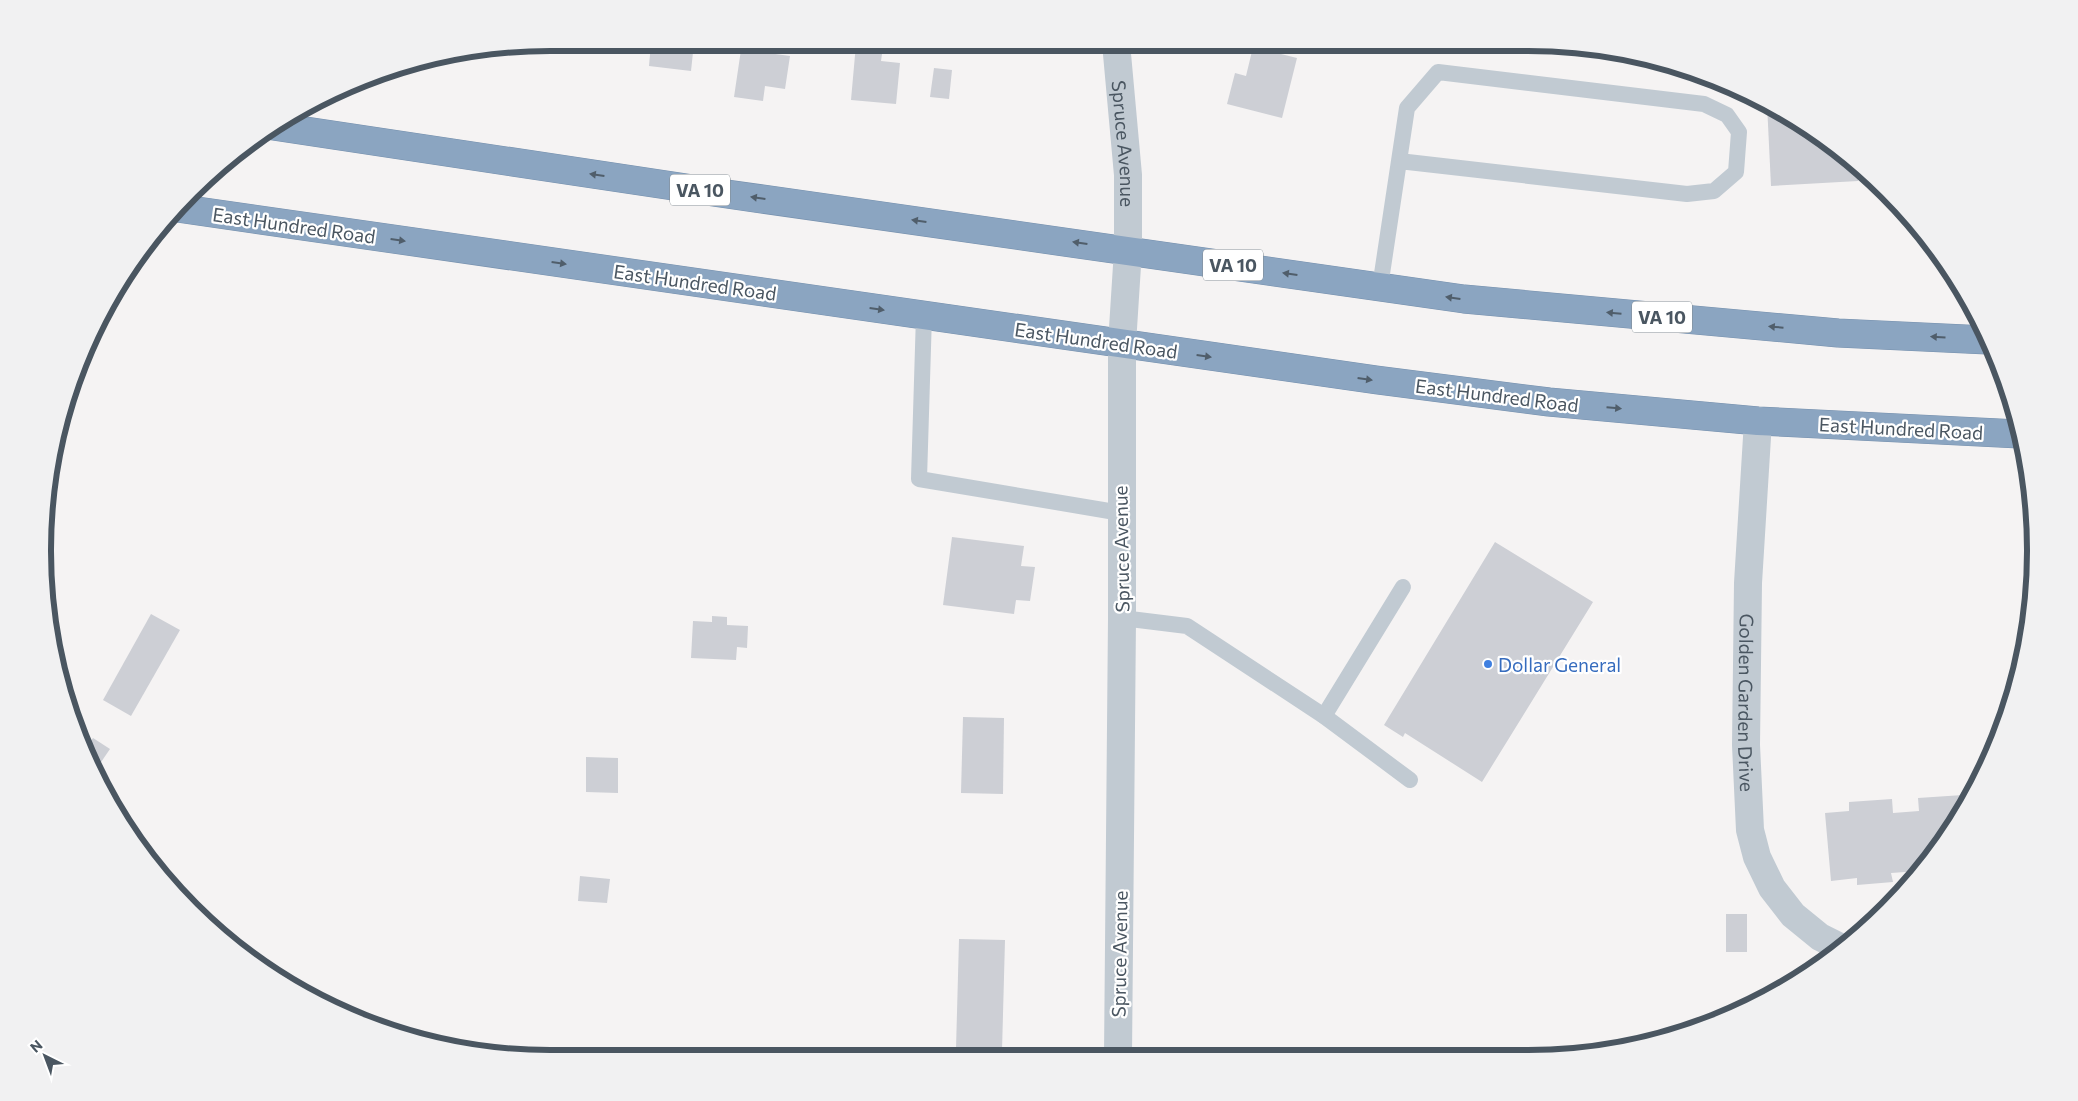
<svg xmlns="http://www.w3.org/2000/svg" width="2078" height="1101" font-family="Commissioner,sans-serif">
  <rect width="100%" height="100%" fill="#f5f3f3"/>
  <g fill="#cdcfd5">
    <path d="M651 43H694L691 71 649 66Z"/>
    <path d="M742 43H769L768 53 790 56 785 89 765 86 763 101 734 97Z"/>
    <rect x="975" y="43" width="57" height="7"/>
    <path d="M856 44 883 47 881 61 900 63 896 104 851 100Z"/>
    <path d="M1253 47 1297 58 1282 118 1227 104 1235 73 1246 76Z"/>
    <path d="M934 68 952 70 949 99 930 97Z"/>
    <path d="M1767 104 1837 148 1858 167V181L1771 186Z"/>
    <path d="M952 537 1024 546 1021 566 1035 567 1030 601 1016 600 1014 614 943 605Z"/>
    <path d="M1495 542 1593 602 1482 782 1405 733 1403 737 1384 725Z"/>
    <path d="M151 614 180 630 131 716 103 700Z"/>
    <path d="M712 616 727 617V625L748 626 747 648 737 647 736 660 691 658 693 621 712 622Z"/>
    <path d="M963 717 1004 718 1003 794 961 793Z"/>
    <path d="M93 738 110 749 97 768 90 763 85 749Z"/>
    <path d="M586 757 618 758V793L586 792Z"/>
    <path d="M1963 795 1964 804 1919 871 1891 873 1893 882 1857 885V878L1831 881 1825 813 1849 811V802L1892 799 1893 813 1919 811 1918 798Z"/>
    <path d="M580 876 610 879 607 903 578 901Z"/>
    <rect x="1726" y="914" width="21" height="38"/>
    <path d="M959 939 1005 940 1002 1051 956 1049Z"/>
  </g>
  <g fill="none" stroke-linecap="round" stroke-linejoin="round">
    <g stroke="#7690ad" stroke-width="29">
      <g id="highway">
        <path d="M273 126 713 192 1464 299 1838 333 1987 340"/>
        <path d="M177 208 1377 380 1549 402 1758 421 2019 434"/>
      </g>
    </g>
    <g stroke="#c1cad2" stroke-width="16">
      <path d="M1380 287 1407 108 1438 72 1704 104 1727 115 1739 132 1736 172 1714 191 1687 194 1399 161"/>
      <path d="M924 315 919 479 1121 513"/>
      <path d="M1122 618 1187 626 1324 716 1410 780"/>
      <path d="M1324 716 1403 587"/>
    </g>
    <g stroke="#c1cad2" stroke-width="28">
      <path id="s1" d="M1116 43 1128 175V250L1122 344V618L1118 1056"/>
      <path id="s2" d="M1758 421 1748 583 1746 745 1750 830 1757 857 1772 888 1793 915 1820 937 1842 948"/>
    </g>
    <use href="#highway" stroke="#8ba5c1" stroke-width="28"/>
  </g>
  <defs><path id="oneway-solid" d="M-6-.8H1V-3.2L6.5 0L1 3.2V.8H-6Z" transform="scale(1.25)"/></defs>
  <g fill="#505e6b">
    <use href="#oneway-solid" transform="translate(597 175) rotate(-172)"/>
    <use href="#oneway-solid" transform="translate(758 198) rotate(-172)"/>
    <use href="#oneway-solid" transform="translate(919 221) rotate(-172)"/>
    <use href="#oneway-solid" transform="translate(398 240) rotate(8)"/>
    <use href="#oneway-solid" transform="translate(1080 243) rotate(-172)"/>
    <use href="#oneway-solid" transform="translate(559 263) rotate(8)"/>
    <use href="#oneway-solid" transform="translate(1290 274) rotate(-172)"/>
    <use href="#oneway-solid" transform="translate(1453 298) rotate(-172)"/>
    <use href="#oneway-solid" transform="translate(877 309) rotate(8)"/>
    <use href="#oneway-solid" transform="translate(1614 313) rotate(-175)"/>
    <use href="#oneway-solid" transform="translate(1776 327) rotate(-175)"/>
    <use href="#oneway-solid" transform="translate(1938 337) rotate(-177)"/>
    <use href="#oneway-solid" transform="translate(1204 356) rotate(8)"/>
    <use href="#oneway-solid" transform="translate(1365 379) rotate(8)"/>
    <use href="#oneway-solid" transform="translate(1614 408) rotate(5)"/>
  </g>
  <circle fill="#3f7fe0" stroke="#fff" stroke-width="2" cx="1488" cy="664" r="5"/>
  <g text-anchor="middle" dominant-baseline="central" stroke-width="4.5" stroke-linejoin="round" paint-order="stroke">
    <g fill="#fff" stroke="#808990" stroke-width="1">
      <rect x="670" y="174.5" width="60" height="31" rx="4"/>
      <rect x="1203" y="249.5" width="60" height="31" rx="4"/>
      <rect x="1632" y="301.5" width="60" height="31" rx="4"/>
    </g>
    <g font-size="18" font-weight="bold" fill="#4a5661">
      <text x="700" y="190">VA 10</text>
      <text x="1233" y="265">VA 10</text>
      <text x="1662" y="317">VA 10</text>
    </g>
    <g font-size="19" fill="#4a5661" stroke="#fff">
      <text stroke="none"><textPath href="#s1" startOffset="101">Spruce Avenue</textPath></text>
      <text transform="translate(294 225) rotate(8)">East Hundred Road</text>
      <text transform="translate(695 282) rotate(8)">East Hundred Road</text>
      <text transform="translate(1096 340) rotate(8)">East Hundred Road</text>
      <text transform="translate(1497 395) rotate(7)">East Hundred Road</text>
      <text transform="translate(1901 428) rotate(3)">East Hundred Road</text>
      <text transform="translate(1121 549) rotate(-91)">Spruce Avenue</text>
      <text stroke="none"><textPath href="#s2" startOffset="282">Golden Garden Drive</textPath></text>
      <text transform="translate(1119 954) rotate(-89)">Spruce Avenue</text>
    </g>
    <g font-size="19" fill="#366cbe" stroke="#fff" text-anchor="start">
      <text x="1498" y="664">Dollar General</text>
    </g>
  </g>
  <path d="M0 0H2078V1101H0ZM550 51H1528A499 499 0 0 1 2027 550V551A499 499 0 0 1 1528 1050H550A499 499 0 0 1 51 551V550A499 499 0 0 1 550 51Z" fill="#f1f1f2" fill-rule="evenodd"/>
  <path fill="none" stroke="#4a5661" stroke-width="6" d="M550 51H1528A499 499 0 0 1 2027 550V551A499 499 0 0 1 1528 1050H550A499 499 0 0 1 51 551V550A499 499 0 0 1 550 51Z"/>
  <g transform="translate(45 1056) rotate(318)" stroke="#ffffff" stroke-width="4" paint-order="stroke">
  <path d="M0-4L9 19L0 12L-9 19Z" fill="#4a5661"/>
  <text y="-8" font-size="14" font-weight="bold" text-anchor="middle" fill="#4a5661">N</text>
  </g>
</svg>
